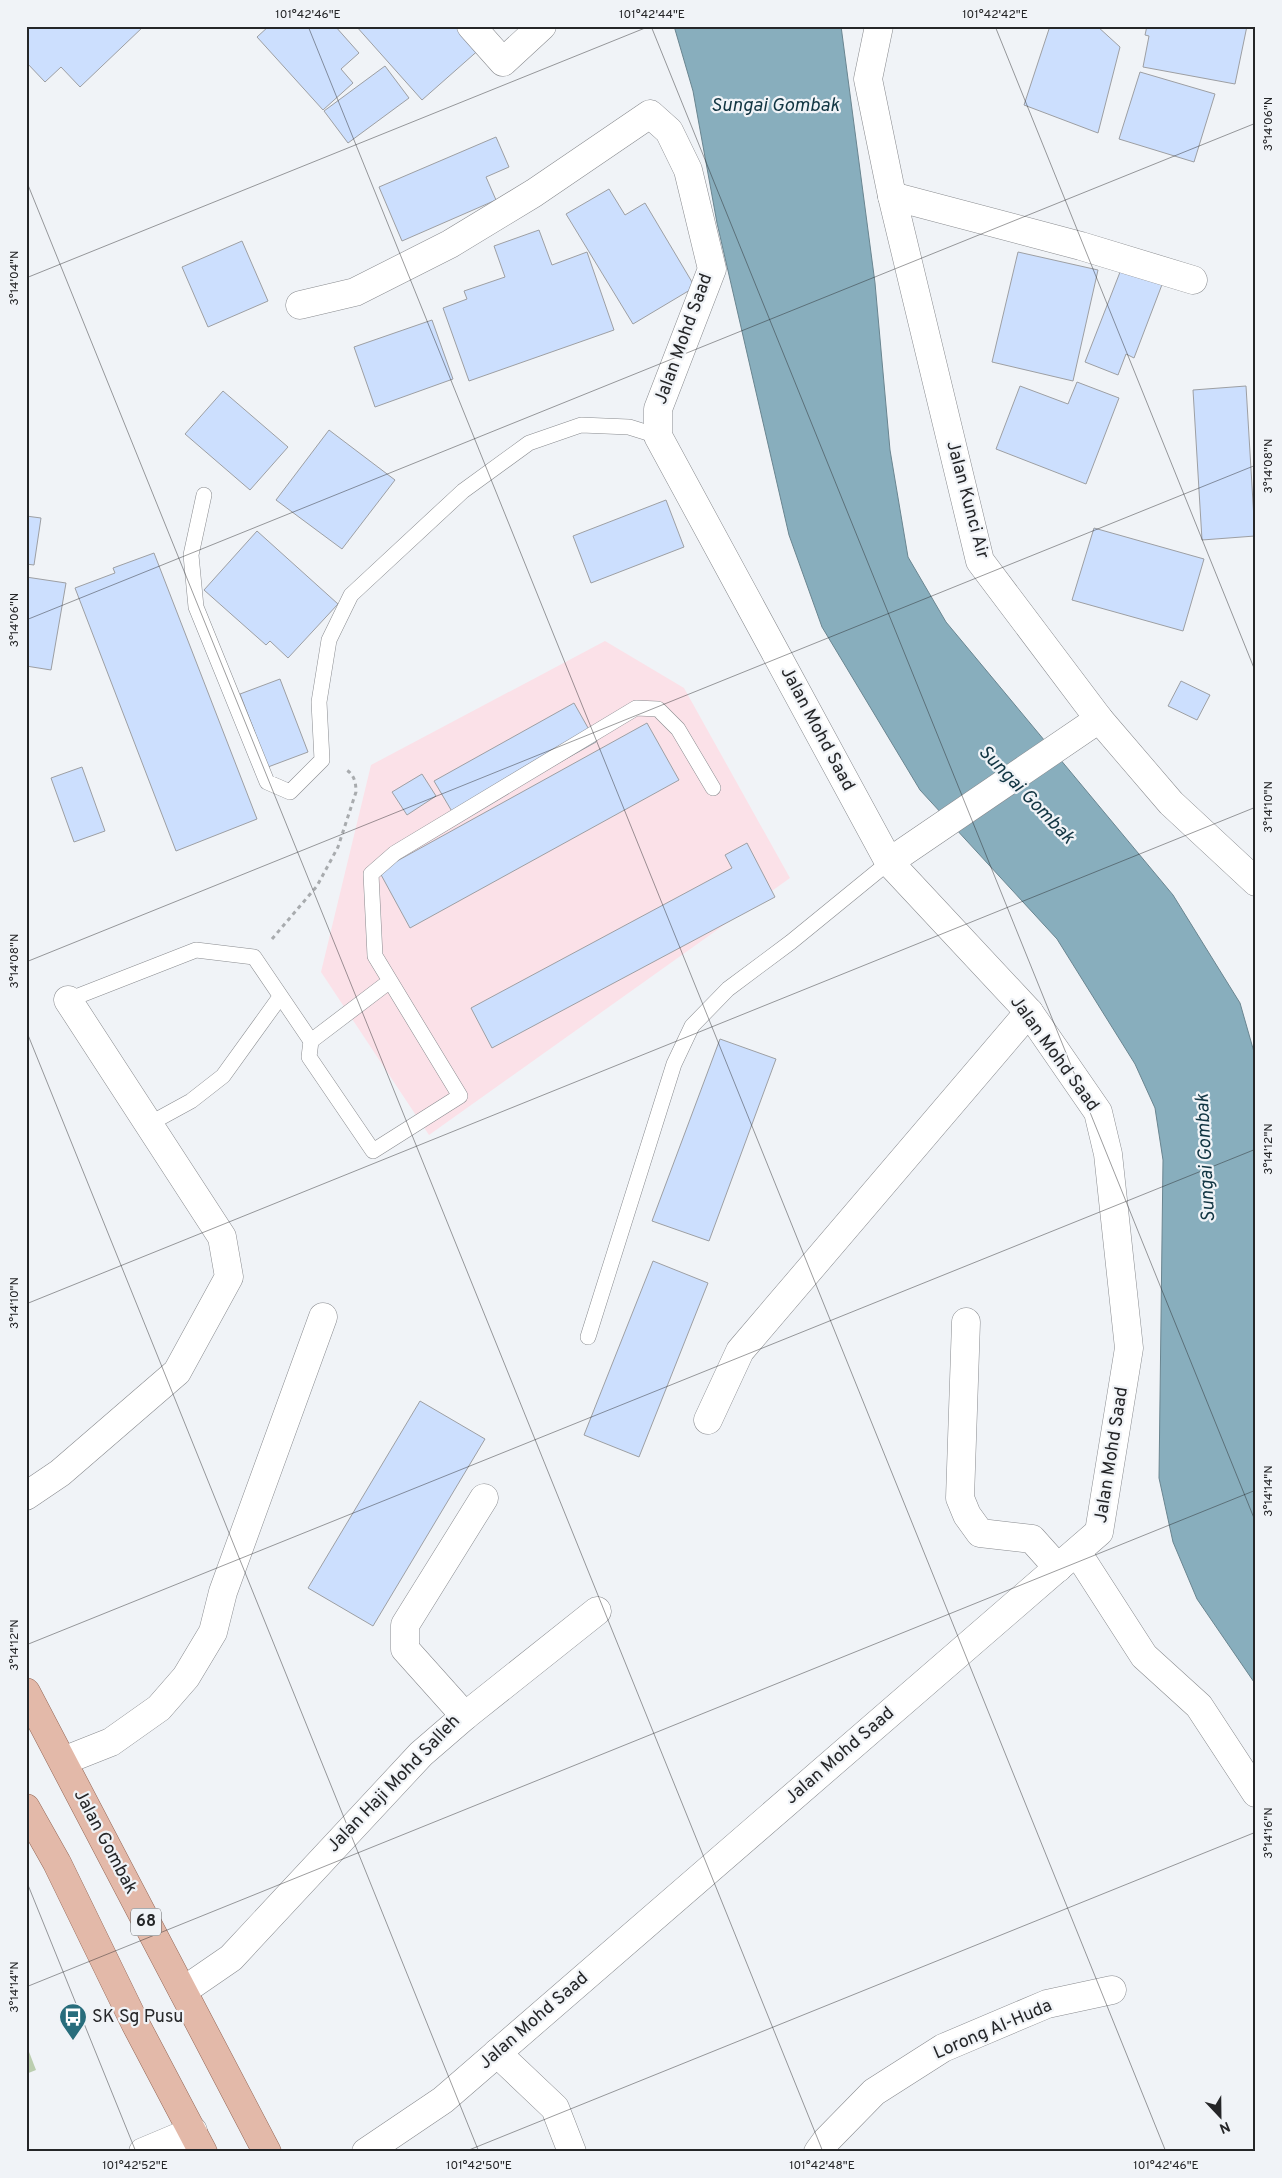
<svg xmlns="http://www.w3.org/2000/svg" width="1282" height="2178" font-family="Overpass,sans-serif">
  <rect width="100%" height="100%" fill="#f0f3f7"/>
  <path fill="#fbe1e8" d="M605 641 684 688 790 878 429 1135 321 972 371 765Z"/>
  <path fill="#bbceaf" d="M26 2044 36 2070 26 2074Z"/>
  <path fill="#88aebd" stroke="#6a8590" d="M674 26H841L875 283 890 450 908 557 946 622 1173 895 1240 1003 1256 1059V1685L1197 1599 1173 1542 1159 1478 1163 1160 1155 1108 1135 1064 1057 939 920 790 822 627 789 535 717 223 693 91Z"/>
  <g fill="#ccdffe" stroke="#9d9fa3">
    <path d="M26 26H144L80 87 61 67 45 82 26 62Z"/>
    <path d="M269 26H335L359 53 341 69 353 83 323 110 257 37Z"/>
    <path d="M356 26H462L482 47 422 100Z"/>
    <path d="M1050 26H1097L1120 47 1098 133 1024 105Z"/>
    <path d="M1147 26H1247L1235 84 1143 67 1149 36 1145 35Z"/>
    <path d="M385 66 409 98 348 143 324 111Z"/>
    <path d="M1140 72 1215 94 1194 162 1119 139Z"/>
    <path d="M496 137 509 167 486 177 496 200 402 241 379 187Z"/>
    <path d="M609 189 625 215 645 203 695 287 633 324 566 214Z"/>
    <path d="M539 230 552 265 587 252 614 330 469 381 443 308 467 299 464 291 505 277 494 246Z"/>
    <path d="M242 241 268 301 208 327 182 267Z"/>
    <path d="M1018 252 1098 270 1073 381 992 362Z"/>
    <path d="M1122 267 1163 282 1134 358 1126 354 1118 375 1085 362Z"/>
    <path d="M432 320 453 379 375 407 354 347Z"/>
    <path d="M1077 382 1119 398 1086 484 996 449 1020 386 1068 404Z"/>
    <path d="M1246 386 1255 536 1202 540 1193 390Z"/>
    <path d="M223 391 288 447 250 490 185 434Z"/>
    <path d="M329 430 395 480 342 549 276 500Z"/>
    <path d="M666 500 684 547 591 583 573 536Z"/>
    <path d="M26 516 41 518 34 565 26 564Z"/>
    <path d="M1094 528 1204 559 1183 631 1072 600Z"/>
    <path d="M257 531 338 604 288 658 270 641 266 645 204 590Z"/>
    <path d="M154 553 257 819 176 851 75 588 115 573 113 568Z"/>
    <path d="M26 577 66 583 51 670 26 666Z"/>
    <path d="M280 679 308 752 268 767 240 694Z"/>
    <path d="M1181 681 1210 695 1197 720 1168 706Z"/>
    <path d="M574 703 596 742 457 820 434 781Z"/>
    <path d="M647 723 679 780 410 928 379 871Z"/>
    <path d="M82 767 105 831 74 842 51 778Z"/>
    <path d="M422 774 436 796 407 815 392 792Z"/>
    <path d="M747 843 775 897 492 1048 471 1008 732 868 725 855Z"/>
    <path d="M720 1039 776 1059 709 1241 652 1221Z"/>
    <path d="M653 1261 708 1283 639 1457 584 1435Z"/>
    <path d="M420 1401 485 1439 373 1626 308 1588Z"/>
  </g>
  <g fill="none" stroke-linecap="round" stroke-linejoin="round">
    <g stroke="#898b8f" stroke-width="16">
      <g id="lane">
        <path d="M204 495 191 555 196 607 267 782 290 792 322 760 319 702 329 640 351 595 463 491 529 443 581 425 629 427 658 436"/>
        <path d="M390 981 311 1041 309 1057 373 1151 460 1096 375 956 371 874 395 853 636 708 658 709 678 729 713 788"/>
        <path d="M68 1000 196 950 254 957 311 1041"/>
        <path d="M149 1124 191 1101 223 1076 280 997"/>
        <path d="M588 1337 674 1064 692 1026 728 989 791 942 889 862"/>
      </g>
    </g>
    <g stroke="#898b8f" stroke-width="29">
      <g id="street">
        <path d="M471 26 503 62 542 26"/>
        <path d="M879 26 868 79 892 196 980 561 1099 719 1171 803 1256 882"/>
        <path d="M892 196 1081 246 1193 280"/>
        <path d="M300 305 355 292 450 244 534 193 650 114 669 131 688 170 712 269 658 409V436L889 862 1029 1012 1098 1112 1108 1154 1129 1348 1099 1532 443 2100 366 2152"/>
        <path d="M889 862 1099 719"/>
        <path d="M966 1322 960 1498 967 1515 980 1533 1032 1539 1058 1568"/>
        <path d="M708 1420 740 1351 1029 1012"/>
        <path d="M26 1496 60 1473 177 1372 229 1277 222 1237 68 1000"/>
        <path d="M1077 1552 1144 1656 1199 1706 1256 1793"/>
        <path d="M465 1716 597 1611"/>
        <path d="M63 1761 111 1742 159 1708 186 1677 213 1632 223 1592 323 1317"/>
        <path d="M183 1991 231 1958 421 1754 465 1716 405 1649V1625L484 1498"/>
        <path d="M497 2053 555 2108 572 2152"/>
        <path d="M143 2152 193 2131"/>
        <path d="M818 2152 826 2141 874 2092 943 2048 1047 2004 1112 1990"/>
      </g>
    </g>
    <g stroke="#946756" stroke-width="29">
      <g id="primary">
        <path d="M26 1692 267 2152"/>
        <path d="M26 1808 57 1863 135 2023 203 2152"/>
      </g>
    </g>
    <path stroke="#a8abae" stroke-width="3" stroke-dasharray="4 4" stroke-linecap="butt" d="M272 939 317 886 338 847 356 792C356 782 354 774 345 769"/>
    <use href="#lane" stroke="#fff" stroke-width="15"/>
    <use href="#street" stroke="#fff" stroke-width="28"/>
    <use href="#primary" stroke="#e3b9a9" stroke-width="28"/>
  </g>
  <path fill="none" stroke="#252628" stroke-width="1" stroke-opacity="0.45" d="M308 26 1166 2152M651 26 1256 1523M995 26 1256 673M26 180 823 2152M26 278 650 26M26 620 1256 123M26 962 1256 465M26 1030 479 2152M26 1304 1256 807M26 1645 1256 1149M26 1880 136 2152M26 1987 1256 1490M464 2152 1256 1832"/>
  <defs>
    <g id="bus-pin" transform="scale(1.4375)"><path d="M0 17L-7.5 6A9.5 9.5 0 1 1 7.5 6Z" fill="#286d7c" stroke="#f0f3f7"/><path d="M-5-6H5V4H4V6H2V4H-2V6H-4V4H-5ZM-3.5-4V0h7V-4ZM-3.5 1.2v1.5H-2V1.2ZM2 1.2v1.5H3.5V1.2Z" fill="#fff"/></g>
  </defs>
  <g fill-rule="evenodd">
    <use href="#bus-pin" x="73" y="2017"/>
  </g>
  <g text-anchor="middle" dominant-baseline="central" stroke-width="4.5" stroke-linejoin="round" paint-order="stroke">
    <rect fill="#f0f3f7" stroke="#626466" stroke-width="1" x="131" y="1908.5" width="30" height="27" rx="4"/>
    <g font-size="16" font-weight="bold" fill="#252628">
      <text x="146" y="1922">68</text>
    </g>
    <g font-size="18" fill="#252628" stroke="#f0f3f7">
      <text transform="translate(684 339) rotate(-70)">Jalan Mohd Saad</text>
      <text transform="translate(967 500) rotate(75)">Jalan Kunci Air</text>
      <text transform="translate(817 729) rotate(62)">Jalan Mohd Saad</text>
      <text transform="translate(1054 1054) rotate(54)">Jalan Mohd Saad</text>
      <text transform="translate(1112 1455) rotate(-81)">Jalan Mohd Saad</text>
      <text transform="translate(840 1756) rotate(-41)">Jalan Mohd Saad</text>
      <text transform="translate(394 1784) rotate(-46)">Jalan Haji Mohd Salleh</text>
      <text transform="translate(105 1842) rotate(62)">Jalan Gombak</text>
      <text transform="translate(534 2021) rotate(-41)">Jalan Mohd Saad</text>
      <text transform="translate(993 2030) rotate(-23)">Lorong Al-Huda</text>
    </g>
    <g font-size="18" fill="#252628" stroke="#f0f3f7" text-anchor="start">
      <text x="92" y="2017">SK Sg Pusu</text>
    </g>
    <g font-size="19" font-style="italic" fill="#113542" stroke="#f0f3f7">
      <text x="775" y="106">Sungai Gombak</text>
      <text transform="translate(1026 795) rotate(46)">Sungai Gombak</text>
      <text transform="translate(1206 1158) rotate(-93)">Sungai Gombak</text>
    </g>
  </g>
  <rect width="1282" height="2178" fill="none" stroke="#f0f3f7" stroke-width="55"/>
  <g transform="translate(1220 2116) rotate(158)" stroke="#f0f3f7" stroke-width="4" paint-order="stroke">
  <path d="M0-4L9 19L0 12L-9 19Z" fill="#252628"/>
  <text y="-8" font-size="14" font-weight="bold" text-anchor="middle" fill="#252628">N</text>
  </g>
  <rect x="28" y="28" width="1226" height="2122" fill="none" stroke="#252628" stroke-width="2"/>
  <g font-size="12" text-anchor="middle" fill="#252628">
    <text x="308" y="18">101°42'46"E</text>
    <text x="652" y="18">101°42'44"E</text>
    <text x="995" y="18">101°42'42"E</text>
    <text transform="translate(1268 124) rotate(-90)" y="4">3°14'06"N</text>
    <text transform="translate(14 278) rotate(-90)" y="4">3°14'04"N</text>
    <text transform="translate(1268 466) rotate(-90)" y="4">3°14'08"N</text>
    <text transform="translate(14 620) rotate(-90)" y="4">3°14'06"N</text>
    <text transform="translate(1268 807) rotate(-90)" y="4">3°14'10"N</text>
    <text transform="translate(14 961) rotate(-90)" y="4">3°14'08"N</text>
    <text transform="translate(1268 1149) rotate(-90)" y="4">3°14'12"N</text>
    <text transform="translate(14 1303) rotate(-90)" y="4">3°14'10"N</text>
    <text transform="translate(1268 1491) rotate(-90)" y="4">3°14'14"N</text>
    <text transform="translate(14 1645) rotate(-90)" y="4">3°14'12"N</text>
    <text transform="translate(1268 1833) rotate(-90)" y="4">3°14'16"N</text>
    <text transform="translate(14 1987) rotate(-90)" y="4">3°14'14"N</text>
    <text x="135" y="2169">101°42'52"E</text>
    <text x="479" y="2169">101°42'50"E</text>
    <text x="822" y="2169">101°42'48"E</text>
    <text x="1166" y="2169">101°42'46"E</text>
  </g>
</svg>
